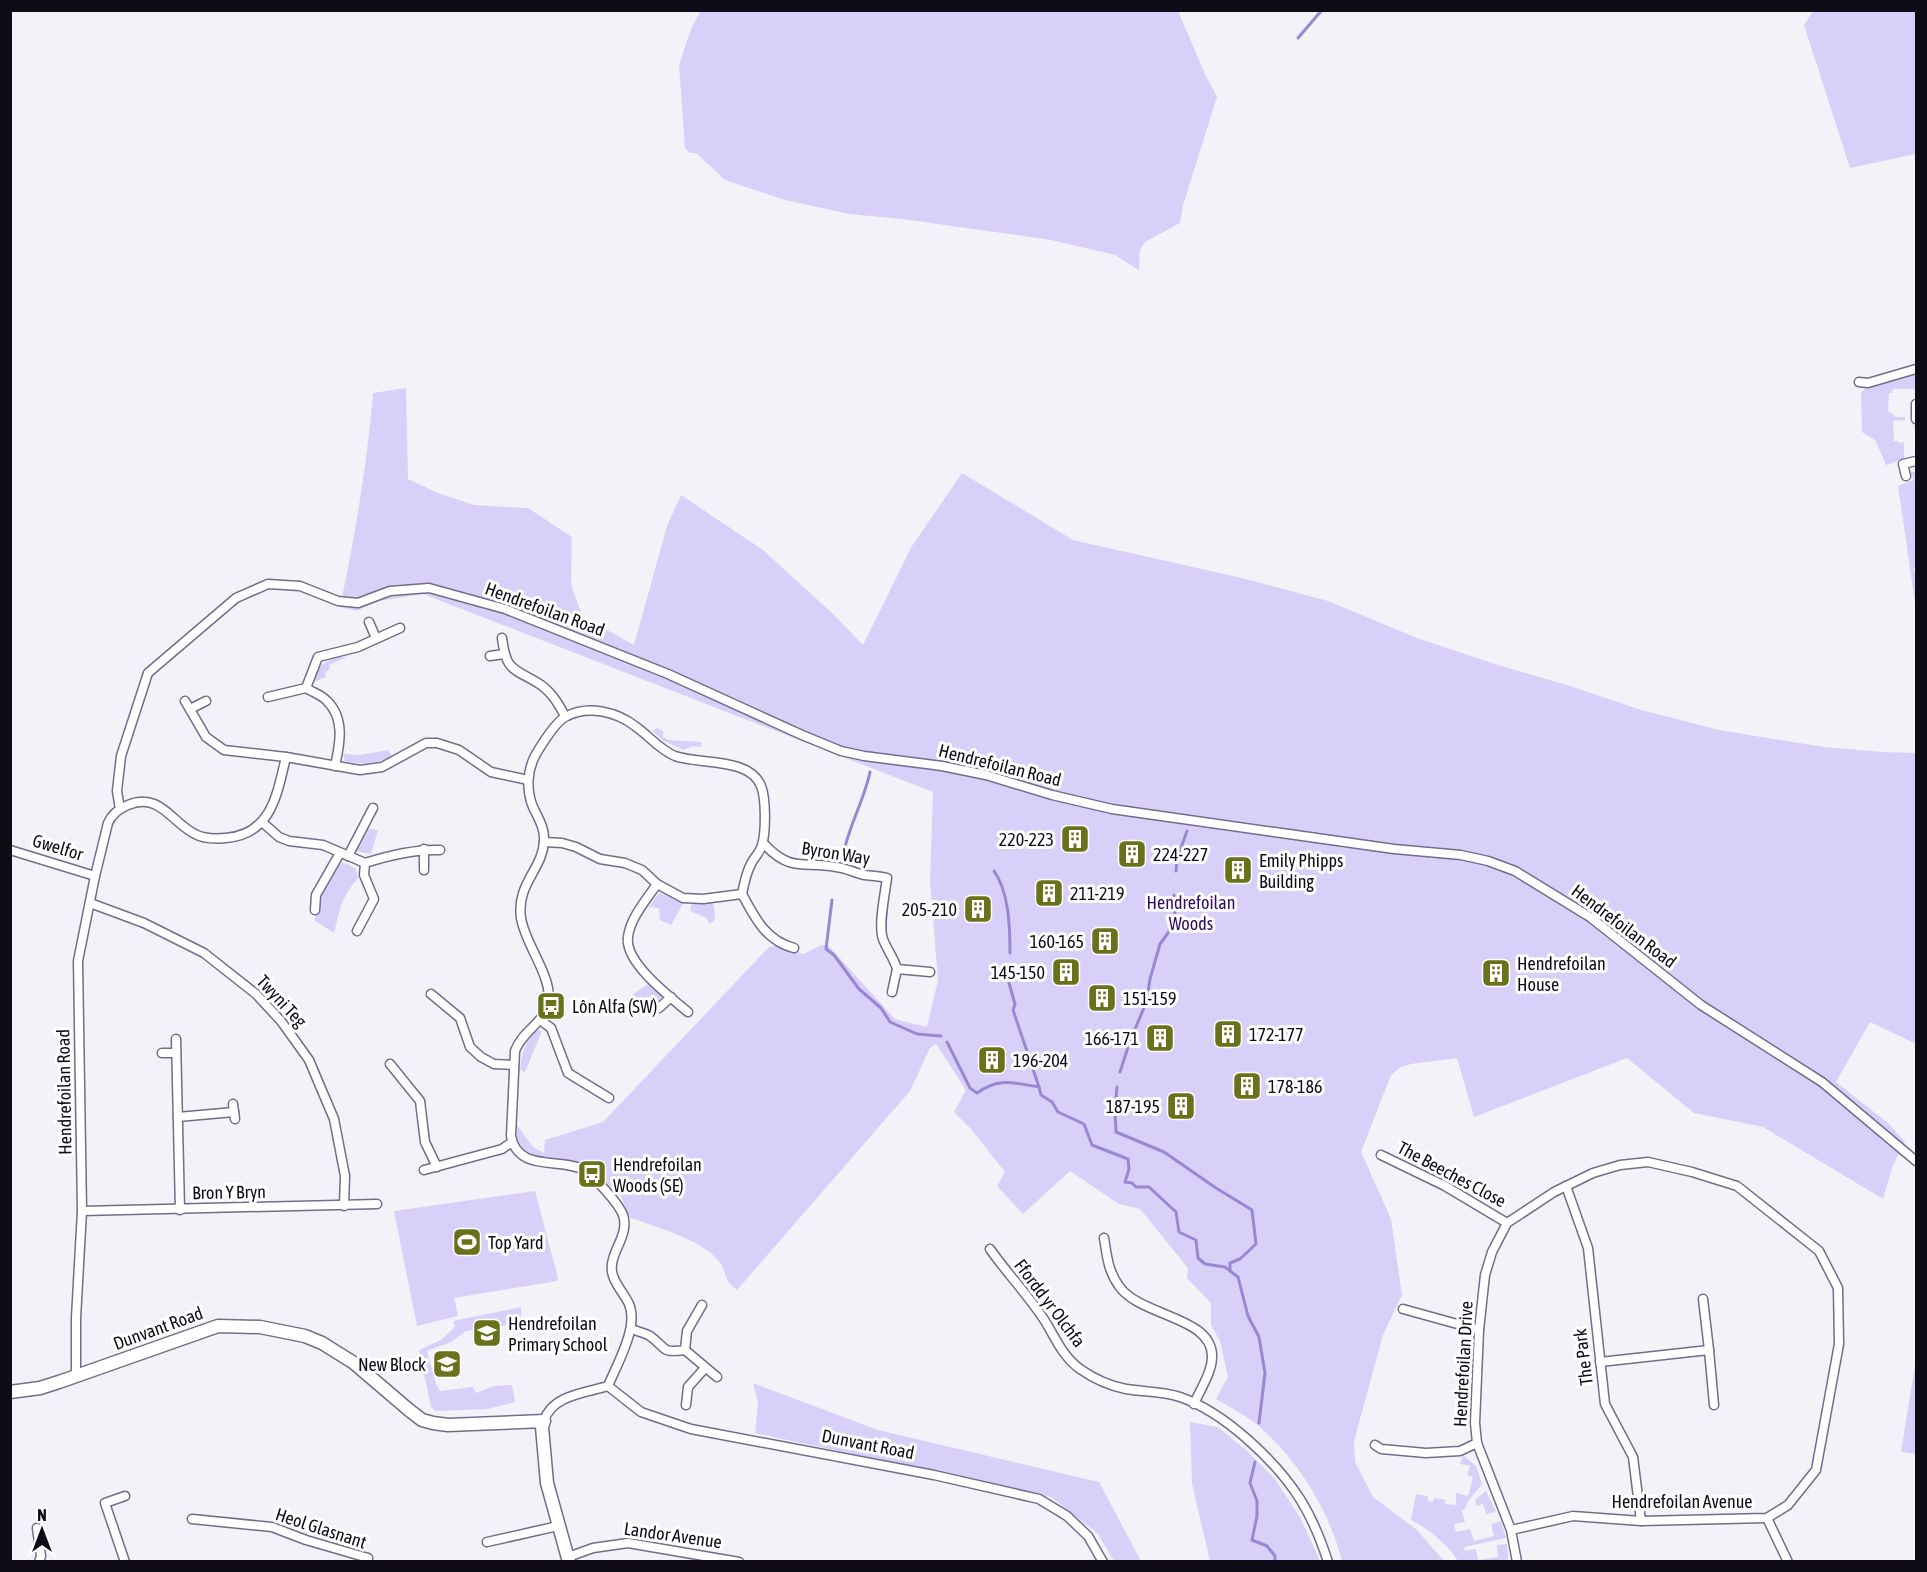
<svg xmlns="http://www.w3.org/2000/svg" width="1927" height="1572" font-family="'Asap Condensed',sans-serif">
  <rect width="100%" height="100%" fill="#f4f2f9"/>
  <g fill="#d9d0f9">
    <path d="M701 10 1178 11 1205 74 1217 97 1183 205 1180 223 1145 242 1140 250 1139 270 1115 255 1051 240 902 219 849 214 785 200 725 180 696 153H690L685 148 679 65 691 29Z"/>
    <path d="M1814 10 1916 11V154L1850 168 1804 25Z"/>
    <path d="M1916 372V386L1914 389H1893L1892 393H1889L1888 411 1896 417H1905V420L1893 421 1894 441H1898V443L1904 442V459L1886 465 1875 440 1862 432 1861 393 1866 387Z"/>
    <path d="M406 388 408 479 438 493 474 505 528 508 572 537 571 584 582 616 634 645 667 526 681 495 763 550 832 613 863 645 912 546 962 473 1073 540 1246 579 1328 601 1417 638 1495 664 1570 686 1638 709 1719 730 1824 747 1882 752 1916 753V1044L1870 1022 1836 1082 1889 1124 1905 1142 1893 1165 1883 1199 1763 1127 1694 1113 1627 1058 1474 1117 1457 1058 1411 1064 1401 1067 1391 1075 1361 1152 1391 1219 1402 1295 1383 1335 1354 1441 1355 1462 1373 1497 1417 1530 1444 1561H1342C1329 1509 1294 1453 1251 1420 1240 1412 1227 1406 1216 1399L1228 1377 1220 1341 1211 1325V1303L1187 1278 1188 1268 1140 1209 1119 1204 1070 1171 1023 1214 997 1186 1005 1172 971 1129 954 1112 966 1090 936 1044 930 1048 910 1091 737 1290C721 1279 728 1271 718 1260 700 1239 655 1227 629 1217L621 1196 588 1166 541 1157 524 1150 517 1138V1125L533 1147 544 1153 545 1140 603 1122 769 947 776 946 804 954 821 945H828L895 1019 927 1027 938 980 930 881 933 792 423 594 379 601 356 611 340 607C355 536 367 465 373 393Z"/>
    <path d="M1911 472H1916V568H1914V573H1916V610L1898 486 1913 480Z"/>
    <path d="M339 657H347L329 665 330 669 325 673 326 677 314 682C317 666 324 661 339 657Z"/>
    <path d="M657 728 663 731V737L669 740 701 742V747L692 746 684 750 664 741 652 731Z"/>
    <path d="M388 750 392 756C377 764 362 765 345 761L343 754 360 755Z"/>
    <path d="M365 828 378 830 371 854 356 851Z"/>
    <path d="M341 863 348 864 356 869 358 878C341 897 340 910 334 933L314 920C318 911 318 906 320 897 323 884 333 873 341 863Z"/>
    <path d="M659 893 684 902 671 925 660 920 659 908 649 907Z"/>
    <path d="M713 901 715 917 713 922 709 924 707 918 690 911 692 902Z"/>
    <path d="M651 982 659 990 662 996 657 1002 638 1003 626 999Z"/>
    <path d="M537 1030 542 1031 525 1072 520 1070C522 1053 524 1042 537 1030Z"/>
    <path d="M535 1191 558 1278 557 1281 454 1298 458 1316 417 1326 394 1211Z"/>
    <path d="M521 1307V1318L515 1324 466 1331 451 1342 427 1351 436 1384 440 1391 473 1387 476 1393 494 1386 512 1385 515 1402 488 1409 436 1411 431 1407 419 1350 441 1340 455 1327 453 1321Z"/>
    <path d="M1916 1359V1454L1901 1452Z"/>
    <path d="M753 1383 878 1430 1099 1482 1141 1561H1114L1098 1534 1051 1497 755 1433 758 1403Z"/>
    <path d="M1190 1422 1218 1427 1247 1451 1274 1478 1300 1517 1320 1561H1210L1192 1484Z"/>
    <path d="M1463 1455 1476 1466 1482 1484 1468 1501 1465 1509 1462 1510 1465 1522 1454 1524 1456 1532 1470 1529 1474 1541 1494 1536 1491 1524 1501 1521 1506 1538 1464 1547 1465 1551 1476 1549 1478 1560 1498 1557 1497 1545 1507 1544 1508 1560 1458 1561C1447 1544 1429 1529 1411 1520L1416 1494 1428 1496V1501L1433 1502 1434 1498 1446 1500 1445 1504 1456 1505V1493L1468 1496 1473 1477 1467 1475 1470 1466 1460 1464Z"/>
    <path d="M1486 1491 1496 1512 1486 1514 1483 1504 1477 1506 1475 1500Z"/>
  </g>
  <g fill="none" stroke-linecap="round" stroke-linejoin="round">
    <g stroke="#9a87d2" stroke-width="3">
      <path d="M1298 38 1322 10"/>
      <path d="M843 856C848 827 864 801 870 772"/>
      <path d="M994 871C1009 892 1010 927 1010 953"/>
      <path d="M1176 871 1177 859 1187 831"/>
      <path d="M832 900 826 949 834 955 859 989 881 1008 890 1022 917 1034 941 1036"/>
      <path d="M1009 983 1015 1004 1013 1010 1039 1087"/>
      <path d="M947 1042 970 1088 977 1093C999 1077 1013 1083 1039 1087L1041 1095 1052 1102 1058 1112 1084 1124 1092 1145 1128 1159 1129 1169 1125 1182 1132 1183 1136 1187H1149L1176 1212 1179 1232 1196 1240 1198 1258 1205 1264 1225 1267 1238 1277 1248 1316 1259 1337 1265 1373 1259 1423"/>
      <path d="M1120 1072 1130 1041 1146 1003 1150 979 1160 944 1168 933 1175 917 1174 895"/>
      <path d="M1117 1087 1115 1110 1116 1132 1164 1152 1216 1188 1252 1210 1256 1244 1240 1259 1230 1263V1271"/>
      <path d="M1255 1462 1250 1483 1257 1501V1516L1252 1540 1267 1546 1275 1556V1562"/>
    </g>
    <g stroke="#736c8b" stroke-width="11">
      <g id="street">
        <path d="M1859 382 1868 383 1916 369"/>
        <path d="M1916 404V419"/>
        <path d="M1906 476 1903 464 1916 461"/>
        <path d="M369 622 376 638"/>
        <path d="M502 638C506 671 513 668 538 683 551 691 558 703 565 716"/>
        <path d="M490 656 504 654"/>
        <path d="M306 688 318 657 358 647 400 628"/>
        <path d="M268 697 306 688C312 692 322 695 327 701 345 718 340 744 335 766"/>
        <path d="M185 701 206 737 224 750 286 757 360 770 382 767 426 743H437L459 750 491 772 528 780"/>
        <path d="M190 709 206 701"/>
        <path d="M120 809 117 791 121 756 148 673 236 598 268 584 300 586 338 601 358 603 390 591 429 588 505 609 668 674 802 735 841 751 864 756 942 766 986 775 1052 795 1112 809 1394 849 1461 855 1488 861 1515 871 1590 917 1701 1005 1822 1082 1916 1161"/>
        <path d="M262 822 279 837 289 841 323 845 365 863C390 855 414 849 440 850"/>
        <path d="M544 842 562 843 576 847 600 859 625 863 642 870 657 884 683 898 703 899 742 894"/>
        <path d="M763 843C791 873 802 861 836 867 846 868 855 873 864 875 872 876 879 876 887 878 885 894 878 925 883 939 887 950 894 958 897 969"/>
        <path d="M424 849V870"/>
        <path d="M10 850 95 876"/>
        <path d="M348 856 373 808"/>
        <path d="M657 884C647 899 630 918 628 937 624 962 670 997 688 1012"/>
        <path d="M90 903 144 923 204 953 256 994 281 1021 309 1060 334 1119 345 1176 344 1206"/>
        <path d="M315 910 316 895 340 853"/>
        <path d="M357 931 374 899 364 875 365 863"/>
        <path d="M892 992 897 969 930 972"/>
        <path d="M431 994 460 1018 470 1047 481 1057 494 1064 514 1065"/>
        <path d="M659 1008 671 997"/>
        <path d="M540 1020 551 1028 568 1073 609 1098"/>
        <path d="M176 1039 180 1210"/>
        <path d="M162 1053H176"/>
        <path d="M390 1064 420 1101 425 1142 437 1167"/>
        <path d="M233 1104 235 1119"/>
        <path d="M178 1117 234 1112"/>
        <path d="M1381 1155 1445 1186 1507 1223"/>
        <path d="M424 1170 502 1149 512 1142"/>
        <path d="M1566 1186 1588 1248 1605 1404 1633 1457 1641 1521"/>
        <path d="M82 1211 377 1204"/>
        <path d="M1104 1238C1107 1256 1108 1271 1119 1286 1140 1317 1213 1316 1212 1357 1212 1372 1200 1390 1194 1404"/>
        <path d="M990 1249C1006 1272 1027 1294 1043 1318 1055 1336 1061 1355 1080 1369 1093 1378 1110 1386 1126 1389 1144 1392 1162 1391 1180 1397 1224 1412 1275 1460 1300 1499 1312 1518 1321 1540 1328 1562"/>
        <path d="M1403 1309 1479 1330"/>
        <path d="M631 1329C637 1331 645 1333 650 1336 668 1349 660 1353 685 1350L687 1331 702 1305"/>
        <path d="M685 1350 717 1377"/>
        <path d="M1709 1350 1714 1405"/>
        <path d="M1600 1362 1709 1350 1703 1299"/>
        <path d="M76 1376V1318L82 1211 78 961 95 876 108 823C112 814 118 809 128 805 160 792 171 822 195 834 204 839 216 839 226 838 272 834 277 794 286 757"/>
        <path d="M608 1386 641 1412 691 1429 934 1475 1039 1499 1067 1516 1088 1536 1103 1562"/>
        <path d="M686 1405 688 1387 705 1368"/>
        <path d="M544 1421C552 1395 585 1393 608 1386 617 1364 639 1327 629 1304 624 1293 614 1284 612 1272 609 1252 630 1236 623 1215 619 1204 594 1176 584 1170 561 1157 518 1173 511 1136L515 1051C522 1031 544 1023 548 1004 554 978 525 945 521 918 516 884 543 869 544 841 545 828 538 818 533 807 526 790 527 770 536 754 542 744 557 720 567 716 589 705 617 712 635 726 648 735 660 750 675 756 700 765 750 757 761 786 766 798 766 832 762 845 760 853 754 857 751 864 746 873 744 884 742 894 755 918 766 941 794 948"/>
        <path d="M1375 1445 1381 1449 1426 1453 1460 1451 1477 1443"/>
        <path d="M1767 1518 1788 1562"/>
        <path d="M192 1519 272 1527 306 1540 368 1558 367 1562"/>
        <path d="M37 1528 41 1556 39 1562"/>
        <path d="M1511 1530 1573 1516 1641 1521 1767 1518 1788 1505 1816 1470 1839 1344 1838 1288 1819 1251 1737 1186 1692 1172 1648 1162 1620 1165 1593 1173 1554 1192 1507 1223 1492 1252 1485 1275 1479 1330 1475 1423 1477 1443 1511 1530 1517 1562"/>
        <path d="M487 1542 558 1526"/>
        <path d="M568 1557 593 1548 628 1543 739 1562"/>
        <path d="M125 1562 105 1503 125 1496"/>
      </g>
    </g>
    <g stroke="#736c8b" stroke-width="15">
      <path id="secondary" d="M10 1392 40 1388 59 1382 218 1326 260 1327 305 1336 322 1343 354 1363 409 1410 422 1420 433 1423 448 1425 544 1421 542 1427 547 1483 569 1562"/>
    </g>
    <use href="#street" stroke="#fff" stroke-width="8"/>
    <use href="#secondary" stroke="#fff" stroke-width="12"/>
  </g>
  <defs>
    <g id="building-square" transform="scale(1.5)"><rect x="-9" y="-9" width="18" height="18" rx="4" fill="#69711a" stroke="#fff"/><path d="M-4-6H4V6H1V3H-1V6H-4ZM-2.5-4.3h1.7v1.8h-1.7ZM.8-4.3h1.7v1.8H.8ZM-2.5-1h1.7V.8h-1.7ZM.8-1h1.7V.8H.8Z" fill="#fff"/></g>
    <g id="bus-square" transform="scale(1.5)"><rect x="-9" y="-9" width="18" height="18" rx="4" fill="#69711a" stroke="#fff"/><path d="M-5-6H5V4H4V6H2V4H-2V6H-4V4H-5ZM-3.5-4V0h7V-4ZM-3.5 1.2v1.5H-2V1.2ZM2 1.2v1.5H3.5V1.2Z" fill="#fff"/></g>
    <g id="stadium-square" transform="scale(1.5)"><rect x="-9" y="-9" width="18" height="18" rx="4" fill="#69711a" stroke="#fff"/><path d="M0-5a6.5 5 0 1 0 0 10a6.5 5 0 1 0 0-10ZM-3.5-1.8h7v3.6h-7Z" fill="#fff"/></g>
    <g id="school-square" transform="scale(1.5)"><rect x="-9" y="-9" width="18" height="18" rx="4" fill="#69711a" stroke="#fff"/><path d="M0-5L7-2L0 1L-7-2ZM-4 1L0 2.5L4 1V4Q0 6-4 4Z" fill="#fff"/></g>
  </defs>
  <g fill-rule="evenodd">
    <use href="#building-square" x="1075" y="839"/>
    <use href="#building-square" x="1132" y="854"/>
    <use href="#building-square" x="1238" y="870"/>
    <use href="#building-square" x="1049" y="893"/>
    <use href="#building-square" x="978" y="909"/>
    <use href="#building-square" x="1105" y="941"/>
    <use href="#building-square" x="1066" y="972"/>
    <use href="#building-square" x="1496" y="973"/>
    <use href="#building-square" x="1102" y="998"/>
    <use href="#bus-square" x="551" y="1006"/>
    <use href="#building-square" x="1228" y="1034"/>
    <use href="#building-square" x="1160" y="1038"/>
    <use href="#building-square" x="992" y="1060"/>
    <use href="#building-square" x="1247" y="1086"/>
    <use href="#building-square" x="1181" y="1106"/>
    <use href="#bus-square" x="592" y="1174"/>
    <use href="#stadium-square" x="467" y="1242"/>
    <use href="#school-square" x="487" y="1333"/>
    <use href="#school-square" x="447" y="1364"/>
  </g>
  <g text-anchor="middle" dominant-baseline="central" stroke-width="6" stroke-linejoin="round" paint-order="stroke">
    <g font-size="18" fill="#0f0c18" stroke="#fff">
      <text transform="translate(545 609) rotate(20)">Hendrefoilan Road</text>
      <text transform="translate(1000 765) rotate(14)">Hendrefoilan Road</text>
      <text transform="translate(58 847) rotate(17)">Gwelfor</text>
      <text transform="translate(836 853) rotate(9)">Byron Way</text>
      <text transform="translate(1624 926) rotate(37)">Hendrefoilan Road</text>
      <text transform="translate(282 1001) rotate(47)">Twyni Teg</text>
      <text transform="translate(64 1092) rotate(-91)">Hendrefoilan Road</text>
      <text transform="translate(1452 1174) rotate(28)">The Beeches Close</text>
      <text transform="translate(229 1192) rotate(-1)">Bron Y Bryn</text>
      <text transform="translate(1050 1303) rotate(53)">Ffordd yr Olchfa</text>
      <text transform="translate(158 1328) rotate(-20)">Dunvant Road</text>
      <text transform="translate(1583 1357) rotate(-97)">The Park</text>
      <text transform="translate(1463 1364) rotate(-87)">Hendrefoilan Drive</text>
      <text transform="translate(868 1444) rotate(11)">Dunvant Road</text>
      <text x="1682" y="1501">Hendrefoilan Avenue</text>
      <text transform="translate(321 1528) rotate(18)">Heol Glasnant</text>
      <text transform="translate(673 1535) rotate(8)">Landor Avenue</text>
    </g>
    <g font-size="18" fill="#0f0c18" stroke="#fff" text-anchor="start">
      <text x="1054" y="839" text-anchor="end">220-223</text>
      <text x="1153" y="854">224-227</text>
      <text x="1259" y="860">Emily Phipps<tspan x="1259" dy="21">Building</tspan></text>
      <text x="1070" y="893">211-219</text>
      <text x="957" y="909" text-anchor="end">205-210</text>
      <text x="1084" y="941" text-anchor="end">160-165</text>
      <text x="1517" y="963">Hendrefoilan<tspan x="1517" dy="21">House</tspan></text>
      <text x="1045" y="972" text-anchor="end">145-150</text>
      <text x="1123" y="998">151-159</text>
      <text x="572" y="1006">Lôn Alfa (SW)</text>
      <text x="1249" y="1034">172-177</text>
      <text x="1139" y="1038" text-anchor="end">166-171</text>
      <text x="1013" y="1060">196-204</text>
      <text x="1268" y="1086">178-186</text>
      <text x="1160" y="1106" text-anchor="end">187-195</text>
      <text x="613" y="1164">Hendrefoilan<tspan x="613" dy="21">Woods (SE)</tspan></text>
      <text x="488" y="1242">Top Yard</text>
      <text x="508" y="1323">Hendrefoilan<tspan x="508" dy="21">Primary School</tspan></text>
      <text x="426" y="1364" text-anchor="end">New Block</text>
    </g>
    <g font-size="18" fill="#320a65" stroke="#fff">
      <text x="1191" y="902">Hendrefoilan<tspan x="1191" dy="21">Woods</tspan></text>
    </g>
  </g>
  <rect width="1927" height="1572" fill="none" stroke="#0f0c18" stroke-width="24"/>
  <g transform="translate(42 1530)" stroke="#ffffff" stroke-width="4.5" paint-order="stroke">
  <path d="M0-4.5L10 22L0 15L-10 22Z" fill="#0f0c18"/>
  <text y="-9" font-size="16" font-weight="bold" text-anchor="middle" fill="#0f0c18">N</text>
  </g>
</svg>
